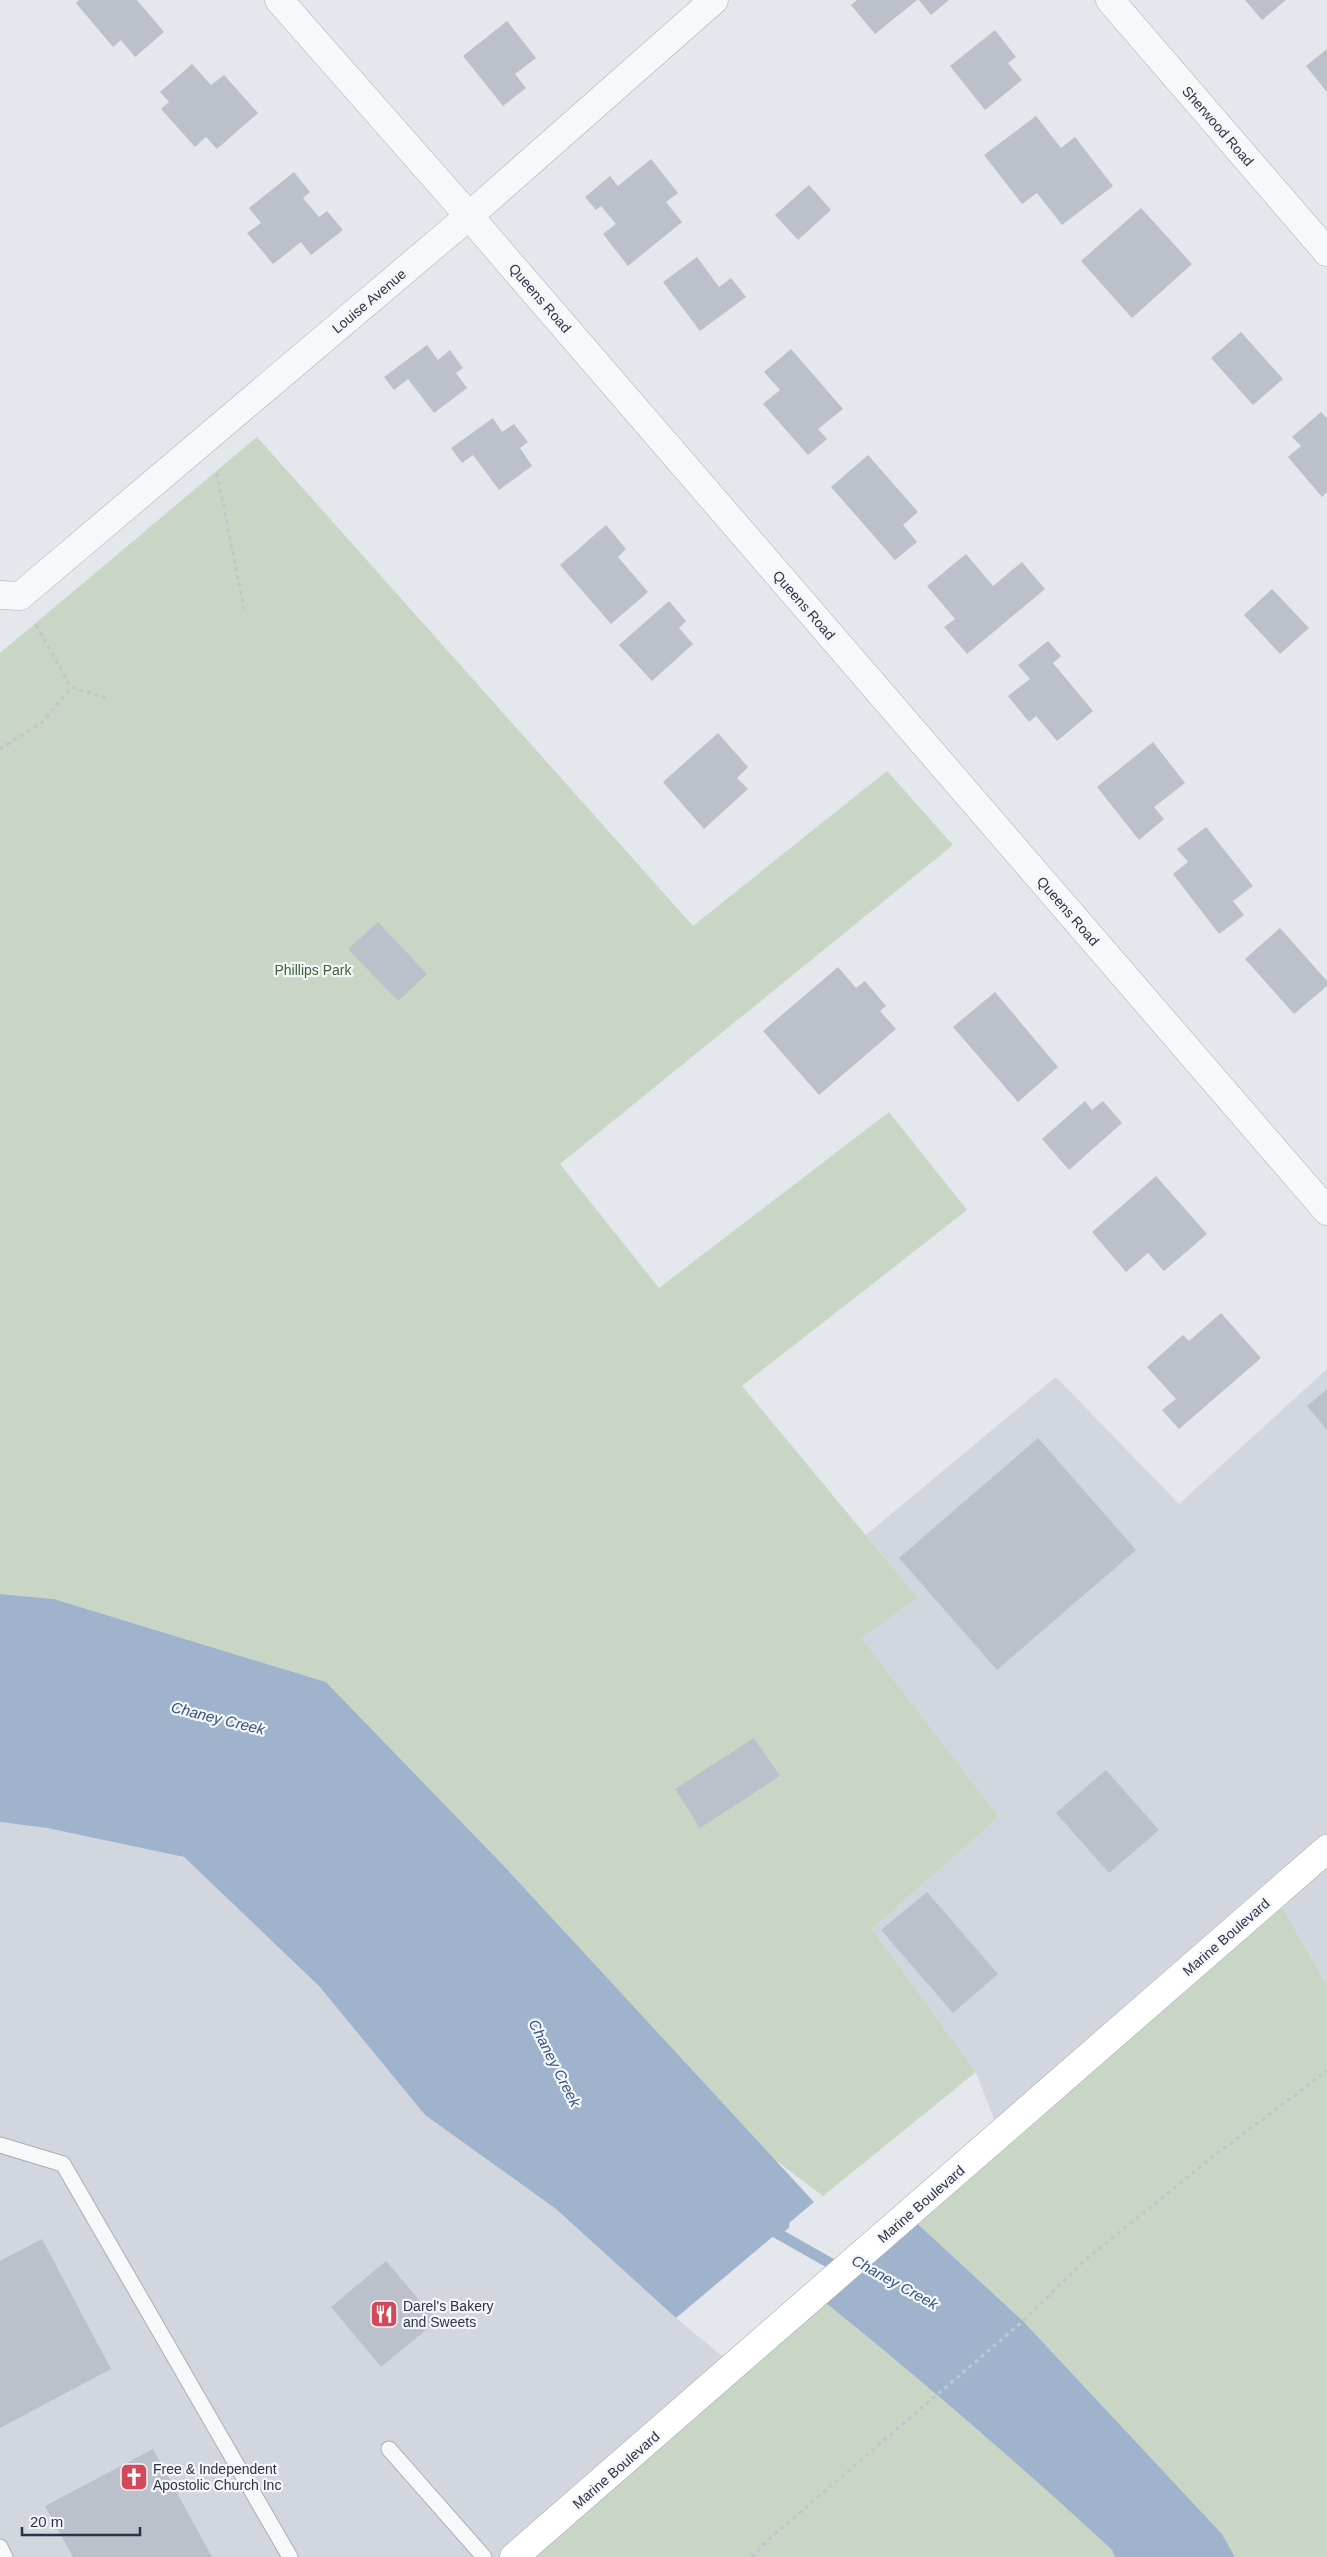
<svg xmlns="http://www.w3.org/2000/svg" width="1327" height="2557" font-family="Helvetica,sans-serif">
  <rect width="100%" height="100%" fill="#e4e7ec"/>
  <g fill="#d2d6de">
    <path d="M1327 1369V1986L1275 1895 1000 2135 976 2072 872 1929 999 1817 860 1638 918 1598 866 1535 1056 1377 1179 1504Z"/>
    <path d="M0 1822 47 1828 184 1857 319 1986 425 2115 556 2209 676 2318 734 2366 514 2557H0Z"/>
  </g>
  <g fill="#c9d6c5">
    <path d="M257 437 693 926 887 771 953 845 560 1164 659 1288 889 1112 967 1210 742 1386 918 1598 861 1638 999 1817 872 1929 976 2072 823 2196 766 2153 503 1865 326 1682 54 1599 0 1594V653Z"/>
    <path d="M1275 1895 1327 1986V2557H1235L1222 2534 1023 2321 908 2215Z"/>
    <path d="M816 2295C918 2377 1016 2461 1112 2550L1115 2557H514Z"/>
  </g>
  <g fill="#9fb4cc">
    <path d="M0 1594 54 1599 326 1682 503 1865 814 2202 676 2318 556 2209 425 2115 319 1986 184 1857 47 1828 0 1822Z"/>
    <path d="M908 2215 1023 2321 1222 2534 1235 2557H1115L1112 2550C1016 2461 918 2377 816 2295Z"/>
  </g>
  <g fill="none" stroke-linecap="round" stroke-linejoin="round">
    <path stroke="#9fb4cc" stroke-width="11" d="M784 2225 775 2232 844 2271"/>
  </g>
  <g fill="#bbc0ca">
    <path d="M79 0H137L164 32 135 57 121 40 113 47 76 3Z"/>
    <path d="M857 0H917L875 34 851 5Z"/>
    <path d="M919 0H949L931 15Z"/>
    <path d="M1245 0H1286L1262 20Z"/>
    <path d="M507 21 536 58 515 74 526 88 503 106 463 56Z"/>
    <path d="M995 30 1016 57 1008 63 1022 80 985 110 950 66Z"/>
    <path d="M1327 49V92L1306 66Z"/>
    <path d="M192 64 211 85 224 75 258 113 217 149 206 137 195 147 161 109 169 102 160 92Z"/>
    <path d="M1036 116 1061 148 1075 137 1113 186 1062 225 1037 193 1022 204 984 155Z"/>
    <path d="M651 159 678 193 666 202 682 222 628 266 603 234 616 224 601 206 596 210 585 197 610 176 618 186Z"/>
    <path d="M294 172 310 192 303 198 319 217 327 211 343 230 311 255 301 242 273 264 247 233 261 223 249 208Z"/>
    <path d="M809 185 831 210 798 240 775 215Z"/>
    <path d="M1141 208 1192 264 1132 318 1081 261Z"/>
    <path d="M697 257 719 287 731 278 746 297 700 331 663 282Z"/>
    <path d="M1241 332 1283 379 1253 405 1211 358Z"/>
    <path d="M427 345 438 360 450 350 463 368 456 373 467 388 434 413 408 379 394 390 384 377Z"/>
    <path d="M791 349 843 409 818 429 827 439 808 455 763 404 780 390 764 372Z"/>
    <path d="M1321 412 1327 418V492L1322 497 1288 457 1301 446 1292 437Z"/>
    <path d="M493 418 502 432 514 424 528 442 520 448 532 466 499 490 473 455 462 463 451 448Z"/>
    <path d="M868 455 918 512 903 525 917 542 895 560 831 487Z"/>
    <path d="M606 525 626 549 618 557 648 592 611 624 560 565Z"/>
    <path d="M966 554 993 586 1022 562 1045 589 967 654 944 627 955 619 927 586Z"/>
    <path d="M1272 589 1309 628 1280 654 1244 615Z"/>
    <path d="M669 601 686 621 679 628 693 644 652 681 619 645Z"/>
    <path d="M1048 641 1061 656 1053 663 1093 711 1057 741 1036 716 1029 722 1008 696 1030 679 1018 665Z"/>
    <path d="M718 733 748 767 737 778 748 789 704 829 663 782Z"/>
    <path d="M1153 742 1185 783 1154 807 1164 819 1139 840 1097 787Z"/>
    <path d="M1206 827 1253 886 1233 901 1244 915 1219 934 1173 874 1188 862 1177 849Z"/>
    <path d="M378 922 427 974 398 1001 348 949Z"/>
    <path d="M1280 928 1327 981V986L1294 1014 1245 959Z"/>
    <path d="M838 967 856 988 865 981 886 1006 880 1011 896 1029 819 1095 763 1031Z"/>
    <path d="M995 992 1058 1067 1018 1102 953 1027Z"/>
    <path d="M1085 1101 1092 1110 1103 1101 1122 1123 1069 1170 1042 1139Z"/>
    <path d="M1156 1176 1207 1234 1164 1271 1148 1253 1126 1272 1092 1232Z"/>
    <path d="M1221 1313 1261 1358 1179 1429 1162 1410 1176 1399 1147 1367 1183 1335 1189 1341Z"/>
    <path d="M1327 1389V1430L1307 1406Z"/>
    <path d="M1038 1438 1136 1550 997 1670 899 1558Z"/>
    <path d="M754 1738 780 1776 700 1828 675 1789Z"/>
    <path d="M1106 1770 1159 1830 1109 1873 1056 1813Z"/>
    <path d="M927 1892 998 1974 953 2013 881 1930Z"/>
    <path d="M42 2239 111 2369 0 2428V2261Z"/>
    <path d="M386 2261 437 2321 381 2367 331 2307Z"/>
    <path d="M153 2449 212 2557H73L45 2506Z"/>
  </g>
  <g fill="none" stroke-linecap="round" stroke-linejoin="round">
    <g stroke="#a9aeb7" stroke-width="17">
      <g id="service">
        <path d="M0 2145 63 2164 290 2557"/>
        <path d="M389 2449 484 2557"/>
        <path d="M0 2547 5 2557"/>
      </g>
    </g>
    <g stroke="#a9aeb7" stroke-width="29">
      <g id="minor">
        <path d="M279 0 469 216 1327 1211"/>
        <path d="M1110 0 1327 252"/>
        <path d="M0 595 20 596 469 216 714 0"/>
      </g>
    </g>
    <g stroke="#a3abb8" stroke-width="29">
      <path id="primary" d="M514 2557 1327 1849"/>
    </g>
    <g stroke="#c2c5cb" stroke-width="3" stroke-dasharray="4 4" stroke-linecap="butt">
      <path d="M217 473 244 609"/>
      <path d="M36 625 71 687 110 699"/>
      <path d="M0 749 44 721 71 687"/>
      <path d="M752 2557 769 2539 1023 2321 1085 2260 1215 2155 1327 2071"/>
    </g>
    <use href="#service" stroke="#f7f8fa" stroke-width="15"/>
    <use href="#minor" stroke="#f7f8fa" stroke-width="28"/>
    <use href="#primary" stroke="#fff" stroke-width="28"/>
  </g>
  <defs>
    <g id="restaurant-square" transform="scale(1.4375)"><rect x="-9" y="-9" width="18" height="18" rx="4" fill="#d1495b" stroke="#f4f6f9"/><path d="M-5-6h1v4h1v-4h1v4h1v-4h1v5L-1.5 .5V6h-2V.5L-5-1ZM5-6V6H3V1.5H1.5Q1.5-4 5-6Z" fill="#fff"/></g>
    <g id="church-square" transform="scale(1.4375)"><rect x="-9" y="-9" width="18" height="18" rx="4" fill="#d1495b" stroke="#f4f6f9"/><path d="M-1.2-6h2.4v3.5h3.3v2.4h-3.3V6h-2.4V-.1h-3.3v-2.4h3.3Z" fill="#fff"/></g>
  </defs>
  <g fill-rule="evenodd">
    <use href="#restaurant-square" x="384" y="2314"/>
    <use href="#church-square" x="134" y="2477"/>
  </g>
  <g text-anchor="middle" dominant-baseline="central" stroke-width="4.5" stroke-linejoin="round" paint-order="stroke">
    <g font-size="14" fill="#2b3445" stroke="#f4f6f9">
      <text transform="translate(1218 126) rotate(49)">Sherwood Road</text>
      <text transform="translate(540 298) rotate(49)">Queens Road</text>
      <text transform="translate(369 301) rotate(-40)">Louise Avenue</text>
      <text transform="translate(804 605) rotate(49)">Queens Road</text>
      <text transform="translate(1068 911) rotate(49)">Queens Road</text>
      <text transform="translate(1226 1937) rotate(-41)">Marine Boulevard</text>
      <text transform="translate(921 2204) rotate(-41)">Marine Boulevard</text>
      <text transform="translate(616 2470) rotate(-41)">Marine Boulevard</text>
    </g>
    <g font-size="14" fill="#3f6138" stroke="#f4f6f9">
      <text x="313" y="970">Phillips Park</text>
    </g>
    <g font-size="14" fill="#2b3445" stroke="#f4f6f9" text-anchor="start">
      <text x="403" y="2306">Darel's Bakery<tspan x="403" dy="16">and Sweets</tspan></text>
      <text x="153" y="2469">Free &amp; Independent<tspan x="153" dy="16">Apostolic Church Inc</tspan></text>
    </g>
    <g font-size="15" font-style="italic" fill="#34527a" stroke="#f4f6f9">
      <text transform="translate(218 1718) rotate(14)">Chaney Creek</text>
      <text transform="translate(555 2063) rotate(63)">Chaney Creek</text>
      <text transform="translate(895 2282) rotate(29)">Chaney Creek</text>
    </g>
  </g>
  <path d="M22 2527v8h118v-8" fill="none" stroke="#2b3445" stroke-width="2.5"/>
  <text x="30" y="2527" font-size="15" fill="#2b3445" stroke="#f4f6f9" stroke-width="4" paint-order="stroke">20 m</text>
</svg>
